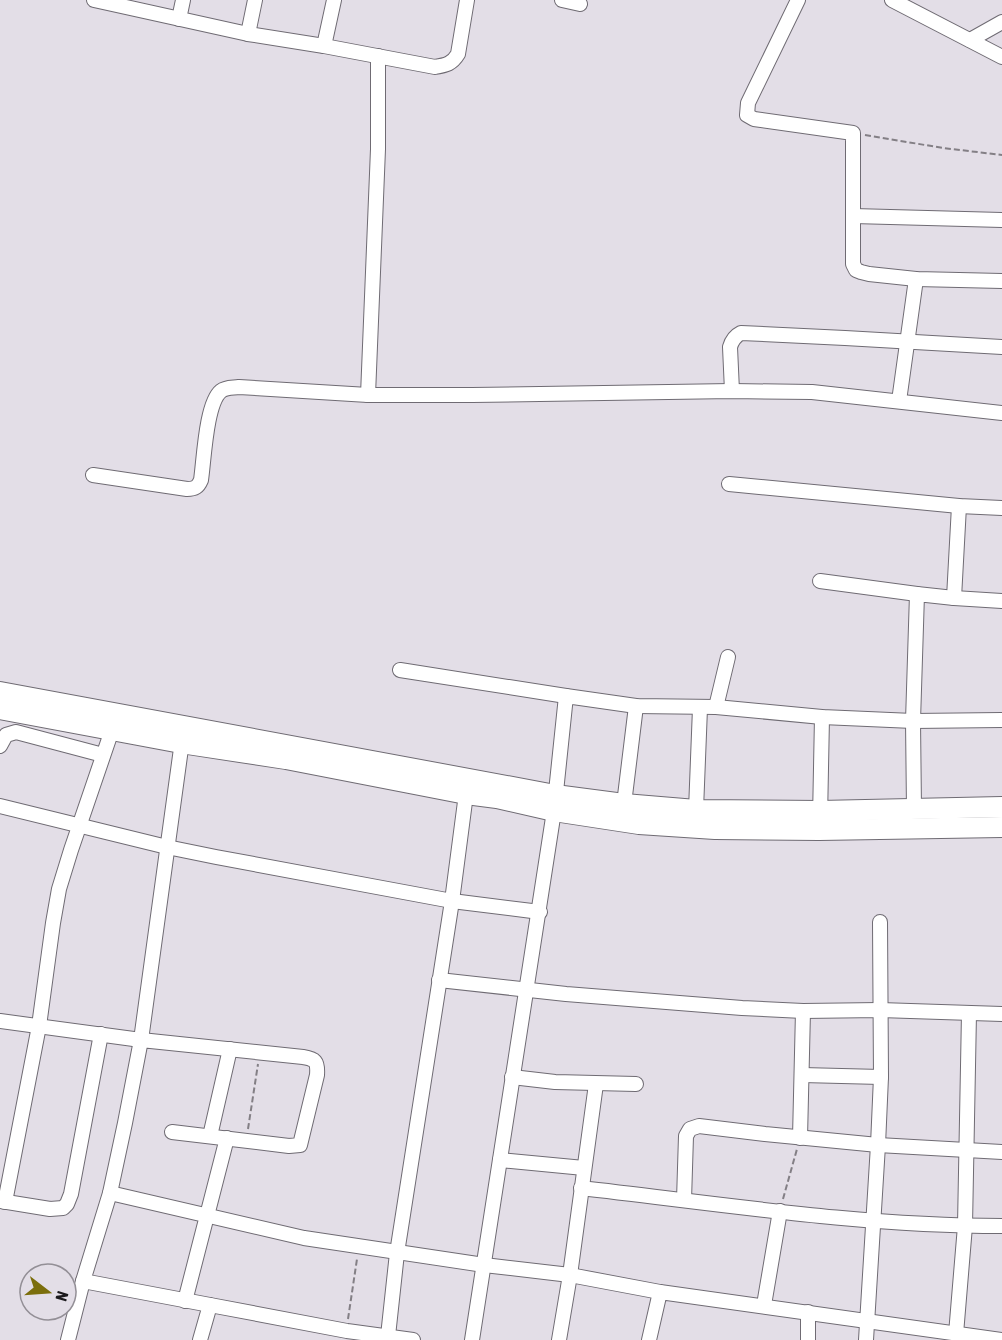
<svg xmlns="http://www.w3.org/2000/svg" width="1002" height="1340" font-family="'Asap Condensed',sans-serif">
  <rect width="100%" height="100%" fill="#e3dee7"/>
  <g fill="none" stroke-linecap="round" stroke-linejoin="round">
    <g stroke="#6f6b73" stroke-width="16">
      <g id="minor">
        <path d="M94 0 248 34 255 0"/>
        <path d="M562 0 580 4"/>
        <path d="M798 0 748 103 747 115 754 119 853 133V264L856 270 861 272 869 274 916 279 1002 281"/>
        <path d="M892 0 1002 57"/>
        <path d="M179 19 183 0"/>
        <path d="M248 34 324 46 435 67C446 65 452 64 458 54L467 0"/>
        <path d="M970 40 1002 22"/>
        <path d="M324 46 334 0"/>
        <path d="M378 56V149L368 395H472L732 391 812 392 1002 413"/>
        <path d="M853 216 1002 220"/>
        <path d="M732 391 730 347C732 340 735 336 741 333L845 338 1002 347"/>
        <path d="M899 401 916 279"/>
        <path d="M93 475 187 489C195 489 198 487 201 480 204 460 206 403 221 391 226 387 233 388 239 387L368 395"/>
        <path d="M729 484 959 506 1002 508"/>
        <path d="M820 581 917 594"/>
        <path d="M954 598 1002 601"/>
        <path d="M400 670 566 696"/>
        <path d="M716 707 728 657"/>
        <path d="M0 746 6 735 16 732 103 755"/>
        <path d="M624 804 636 706"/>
        <path d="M0 806 167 847 216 857 452 901 540 912"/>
        <path d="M914 809 913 721 917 594 954 598 959 506"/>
        <path d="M696 810 700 708"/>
        <path d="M820 819 822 717"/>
        <path d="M439 980 566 994 742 1008 803 1011 880 1010 1002 1014"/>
        <path d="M0 1021 141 1040 183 734"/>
        <path d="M802 1075 881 1077"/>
        <path d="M512 1077 555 1082 636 1084"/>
        <path d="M210 1136 230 1049"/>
        <path d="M800 1138 803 1011"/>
        <path d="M500 1160 584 1168"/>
        <path d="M581 1188C721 1204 861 1226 1002 1226"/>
        <path d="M110 1193 304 1238 484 1265 570 1275 660 1292"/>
        <path d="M684 1200 686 1136 690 1129 699 1126 765 1134 878 1145 1002 1152"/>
        <path d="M0 1201 50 1209 63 1208 67 1204 71 1194 101 1034"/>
        <path d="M5 1202 39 1026 53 923 59 889 71 850 112 730"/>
        <path d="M83 1281 210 1305"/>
        <path d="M185 1301 227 1138"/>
        <path d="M764 1305 780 1211"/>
        <path d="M956 1334 965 1226 969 1013"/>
        <path d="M388 1336 397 1253 452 901 466 794"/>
        <path d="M68 1340 83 1281 110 1193 125 1123 141 1040 303 1057C315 1059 318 1061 317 1075L300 1145 289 1146 172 1132"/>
        <path d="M200 1340 210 1305 347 1331 413 1340"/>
        <path d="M472 1340 554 811 566 696 636 706 716 707 822 717 913 721 1002 720"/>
        <path d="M559 1340 570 1275 596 1084"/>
        <path d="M649 1340 660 1292 1002 1340"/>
        <path d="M808 1340V1312"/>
        <path d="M866 1340 878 1145 881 1077 880 922"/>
      </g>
    </g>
    <g stroke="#6f6b73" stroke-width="22">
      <g id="secondary">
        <path d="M0 692 555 795 624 804 696 810 820 811 1002 807"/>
        <path d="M0 709 181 743 286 759 466 794 497 798 554 811 639 824 715 829 819 830 1002 827"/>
      </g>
    </g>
    <g stroke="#837f85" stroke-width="2" stroke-dasharray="6 3" stroke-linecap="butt">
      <path d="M865 135 943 148 1002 155"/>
      <path d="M248 1129 258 1064"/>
      <path d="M783 1199 797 1149"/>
      <path d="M348 1319 357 1259"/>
    </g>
    <use href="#minor" stroke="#fff" stroke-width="14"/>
    <use href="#secondary" stroke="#fff" stroke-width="20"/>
  </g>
  <g transform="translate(48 1292) rotate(107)"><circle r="28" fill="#e3dee7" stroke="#938f96" stroke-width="1.5"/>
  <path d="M0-4.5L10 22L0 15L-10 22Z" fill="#7b6e0c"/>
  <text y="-9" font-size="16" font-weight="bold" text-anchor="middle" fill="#1b191c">N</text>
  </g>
</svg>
